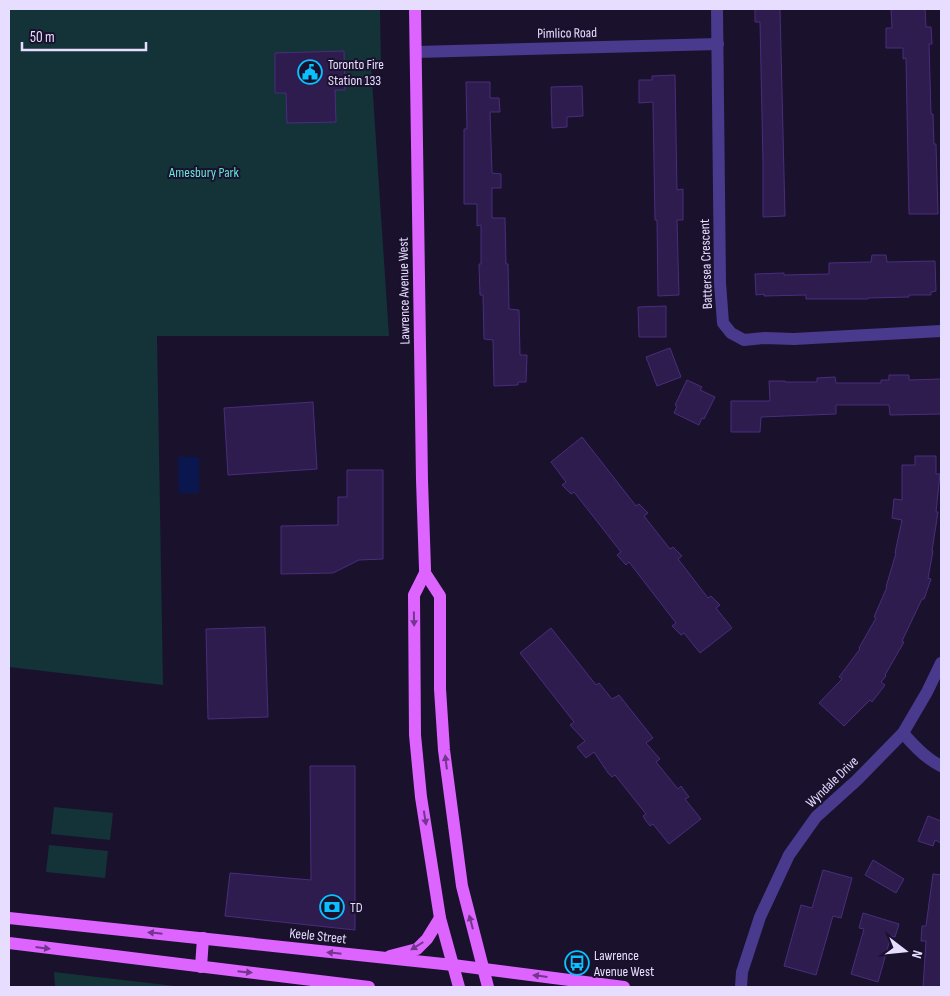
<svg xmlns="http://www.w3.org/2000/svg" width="950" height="996" font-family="'Sofia Sans Condensed',sans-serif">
  <rect width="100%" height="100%" fill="#1a112d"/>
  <g fill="#133338">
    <path d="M9 9H380L381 66 371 65 389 336H157L163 685 9 667Z"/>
    <path d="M54 807 113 813 110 840 51 834Z"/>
    <path d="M49 845 108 851 105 878 46 872Z"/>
    <path d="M54 972 175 986 176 987H55Z"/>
  </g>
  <path fill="#09174e" d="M178 457H199V493H179Z"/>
  <g fill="#2e1c4f" stroke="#492d7c">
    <path d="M755 9H780L785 216 763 217V162L760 22H755Z"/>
    <path d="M891 9H925L926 27H931L932 44H929L931 114H933L934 144H936L938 214H909L906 58 903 59V48H886V28H892Z"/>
    <path d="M344 51 345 90H335L336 122 287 123 286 93H275V53Z"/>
    <path d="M675 75 677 190 683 189V220H677L679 295 658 296 657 220H655L653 107V102L639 103V80H652V76Z"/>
    <path d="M466 82H490V98H499L500 112H490L492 173 501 174V188H492V218H505L506 264H508L509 309 519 310 520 355H527L526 382H518V385L494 386 493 340 484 339 483 295H480L479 264H481V225L477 226V204H464V129H467Z"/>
    <path d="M582 86 583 116 567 117V127L552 128 551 87Z"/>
    <path d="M872 255H886L887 262 935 261 936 291 931 292V295H909V297L868 298V299H806V295L764 296V294L756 295 755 274 784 273V275L829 274V263L871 262Z"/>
    <path d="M666 306V337H639L638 307Z"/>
    <path d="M670 348 681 377 657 386 646 357Z"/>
    <path d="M889 375H909V380L941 379V414L890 415 889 405H836V414L761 417 760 432H731V401H770L769 381H785V382H817V378L835 377 836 383H881V380H889Z"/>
    <path d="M687 380 702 387 700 390 715 397 704 419 702 418 699 425 674 413 677 406 675 405Z"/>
    <path d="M313 402 317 469 228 475 224 408Z"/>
    <path d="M582 437 636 506 639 504 648 513 644 516 670 549 673 547 682 556 678 559 708 598 711 596 720 605 716 608 732 628 700 653 684 633 681 635 672 626 676 623 629 562 626 565 617 555 621 552 574 492 571 494 562 485 566 482 551 462Z"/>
    <path d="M915 456H936V474H940L936 512H938L932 551H933L928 578 931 579 924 599H922L902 641 904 642 885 675 886 676 881 682 885 685 872 702 870 700 844 726 819 703 842 679 839 677 860 649 859 648 876 618 874 617 887 587H886L896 553H895L902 520 892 518 894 499 902 500V465H915Z"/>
    <path d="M347 470H383V559L359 560 333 573 281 574V526L338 525V497H347Z"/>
    <path d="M265 627 268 717 208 719 206 629Z"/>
    <path d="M551 628 596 685 599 683 612 699 619 695 653 738 646 743 660 759 656 762 678 789 681 786 689 797 685 799 701 819 669 844 653 824 650 826 646 821 643 816 646 814 615 775 612 777 608 773 594 752 586 758 577 747 585 741 570 725 574 722 520 653Z"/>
    <path d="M310 766H355V930L225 916 230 873 311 880Z"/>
    <path d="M928 816 941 821V843L935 840 933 846 918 841Z"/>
    <path d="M873 860 904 879 896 893 865 875Z"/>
    <path d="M823 870 852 878 841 918 833 916 816 975 784 966 801 905 812 908Z"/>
    <path d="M933 874 941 875V987H923L926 941H921L922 926H926Z"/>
    <path d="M863 913 899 924 895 937 891 936 878 982 851 974 864 929 859 928Z"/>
  </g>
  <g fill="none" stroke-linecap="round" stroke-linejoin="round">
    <g stroke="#4a3a8e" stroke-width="12">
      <path d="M717 9 720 283 723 323 731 333 744 340 765 338 794 339 941 331"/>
      <path d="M416 52 718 44"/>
      <path d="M903 733C914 746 926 759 941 766"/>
      <path d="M741 987 742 972 760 917 789 855 816 817 857 780 903 733 927 692 941 663"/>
    </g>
    <g stroke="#dd64ff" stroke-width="12">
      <path d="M415 9 422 480 425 569V573L414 595 415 735 421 797 440 918 459 987"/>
      <path d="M425 573 440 596V689L444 750 462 886 488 987"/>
      <path d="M9 918 453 965 624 987"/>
      <path d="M9 943 369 987"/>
      <path d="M390 956 417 949 427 939 440 918"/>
      <path d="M201 967 203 938"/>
    </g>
  </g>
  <defs><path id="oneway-solid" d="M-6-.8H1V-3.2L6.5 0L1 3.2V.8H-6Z" transform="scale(1.25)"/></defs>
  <g fill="#72368c">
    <use href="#oneway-solid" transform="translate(414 619) rotate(89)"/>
    <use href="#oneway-solid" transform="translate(446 762) rotate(-97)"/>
    <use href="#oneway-solid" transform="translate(425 818) rotate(81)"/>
    <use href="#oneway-solid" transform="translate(471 922) rotate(-105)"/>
    <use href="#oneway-solid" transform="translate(155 933) rotate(-174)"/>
    <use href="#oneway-solid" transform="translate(417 946) rotate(148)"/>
    <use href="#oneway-solid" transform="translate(43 948) rotate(7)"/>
    <use href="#oneway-solid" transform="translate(334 953) rotate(-174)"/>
    <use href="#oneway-solid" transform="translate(245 972) rotate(6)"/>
    <use href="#oneway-solid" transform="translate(540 976) rotate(-173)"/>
  </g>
  <defs>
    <g id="civic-ring" transform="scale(1.25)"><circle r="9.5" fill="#1a112d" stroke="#09c1ff" stroke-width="1.5"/><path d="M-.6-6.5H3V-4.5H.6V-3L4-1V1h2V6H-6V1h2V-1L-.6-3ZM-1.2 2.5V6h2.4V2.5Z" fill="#09c1ff"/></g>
    <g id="bank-ring" transform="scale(1.25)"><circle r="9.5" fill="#1a112d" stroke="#09c1ff" stroke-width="1.5"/><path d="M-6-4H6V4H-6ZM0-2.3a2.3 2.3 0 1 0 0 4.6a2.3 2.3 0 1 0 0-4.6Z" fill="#09c1ff"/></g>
    <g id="bus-ring" transform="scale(1.25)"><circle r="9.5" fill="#1a112d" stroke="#09c1ff" stroke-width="1.5"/><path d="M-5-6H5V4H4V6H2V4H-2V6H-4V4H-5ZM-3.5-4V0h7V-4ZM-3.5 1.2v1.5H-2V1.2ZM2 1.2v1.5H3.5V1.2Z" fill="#09c1ff"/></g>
  </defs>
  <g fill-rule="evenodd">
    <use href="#civic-ring" x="310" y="72"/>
    <use href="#bank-ring" x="332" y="907"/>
    <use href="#bus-ring" x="577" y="963"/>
  </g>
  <g text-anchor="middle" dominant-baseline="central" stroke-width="4" stroke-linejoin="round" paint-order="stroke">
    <g font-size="14" fill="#e6ddff" stroke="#1a112d">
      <text transform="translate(567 33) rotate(-1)">Pimlico Road</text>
      <text transform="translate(706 264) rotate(-92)">Battersea Crescent</text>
      <text transform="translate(404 291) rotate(-91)">Lawrence Avenue West</text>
      <text transform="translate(832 782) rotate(-44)">Wyndale Drive</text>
      <text transform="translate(318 936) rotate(6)">Keele Street</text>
    </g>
    <g font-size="14" fill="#e6ddff" stroke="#1a112d" text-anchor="start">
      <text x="328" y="64">Toronto Fire<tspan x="328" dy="16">Station 133</tspan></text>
      <text x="350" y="907">TD</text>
      <text x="594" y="955">Lawrence<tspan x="594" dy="16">Avenue West</tspan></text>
    </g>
    <g font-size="14" fill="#62e6d9" stroke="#1a112d">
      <text x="204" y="172">Amesbury Park</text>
    </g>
  </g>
  <rect width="950" height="996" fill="none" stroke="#e6ddff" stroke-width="20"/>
  <g transform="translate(905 951) rotate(106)" stroke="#1a112d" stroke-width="4" paint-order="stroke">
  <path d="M0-4L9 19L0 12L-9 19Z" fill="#e6ddff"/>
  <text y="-8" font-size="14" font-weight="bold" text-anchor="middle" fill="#e6ddff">N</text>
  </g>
  <path d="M22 42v8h124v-8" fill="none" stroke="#e6ddff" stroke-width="2.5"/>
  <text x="30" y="42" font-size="15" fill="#e6ddff" stroke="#1a112d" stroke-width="4" paint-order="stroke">50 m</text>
</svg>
